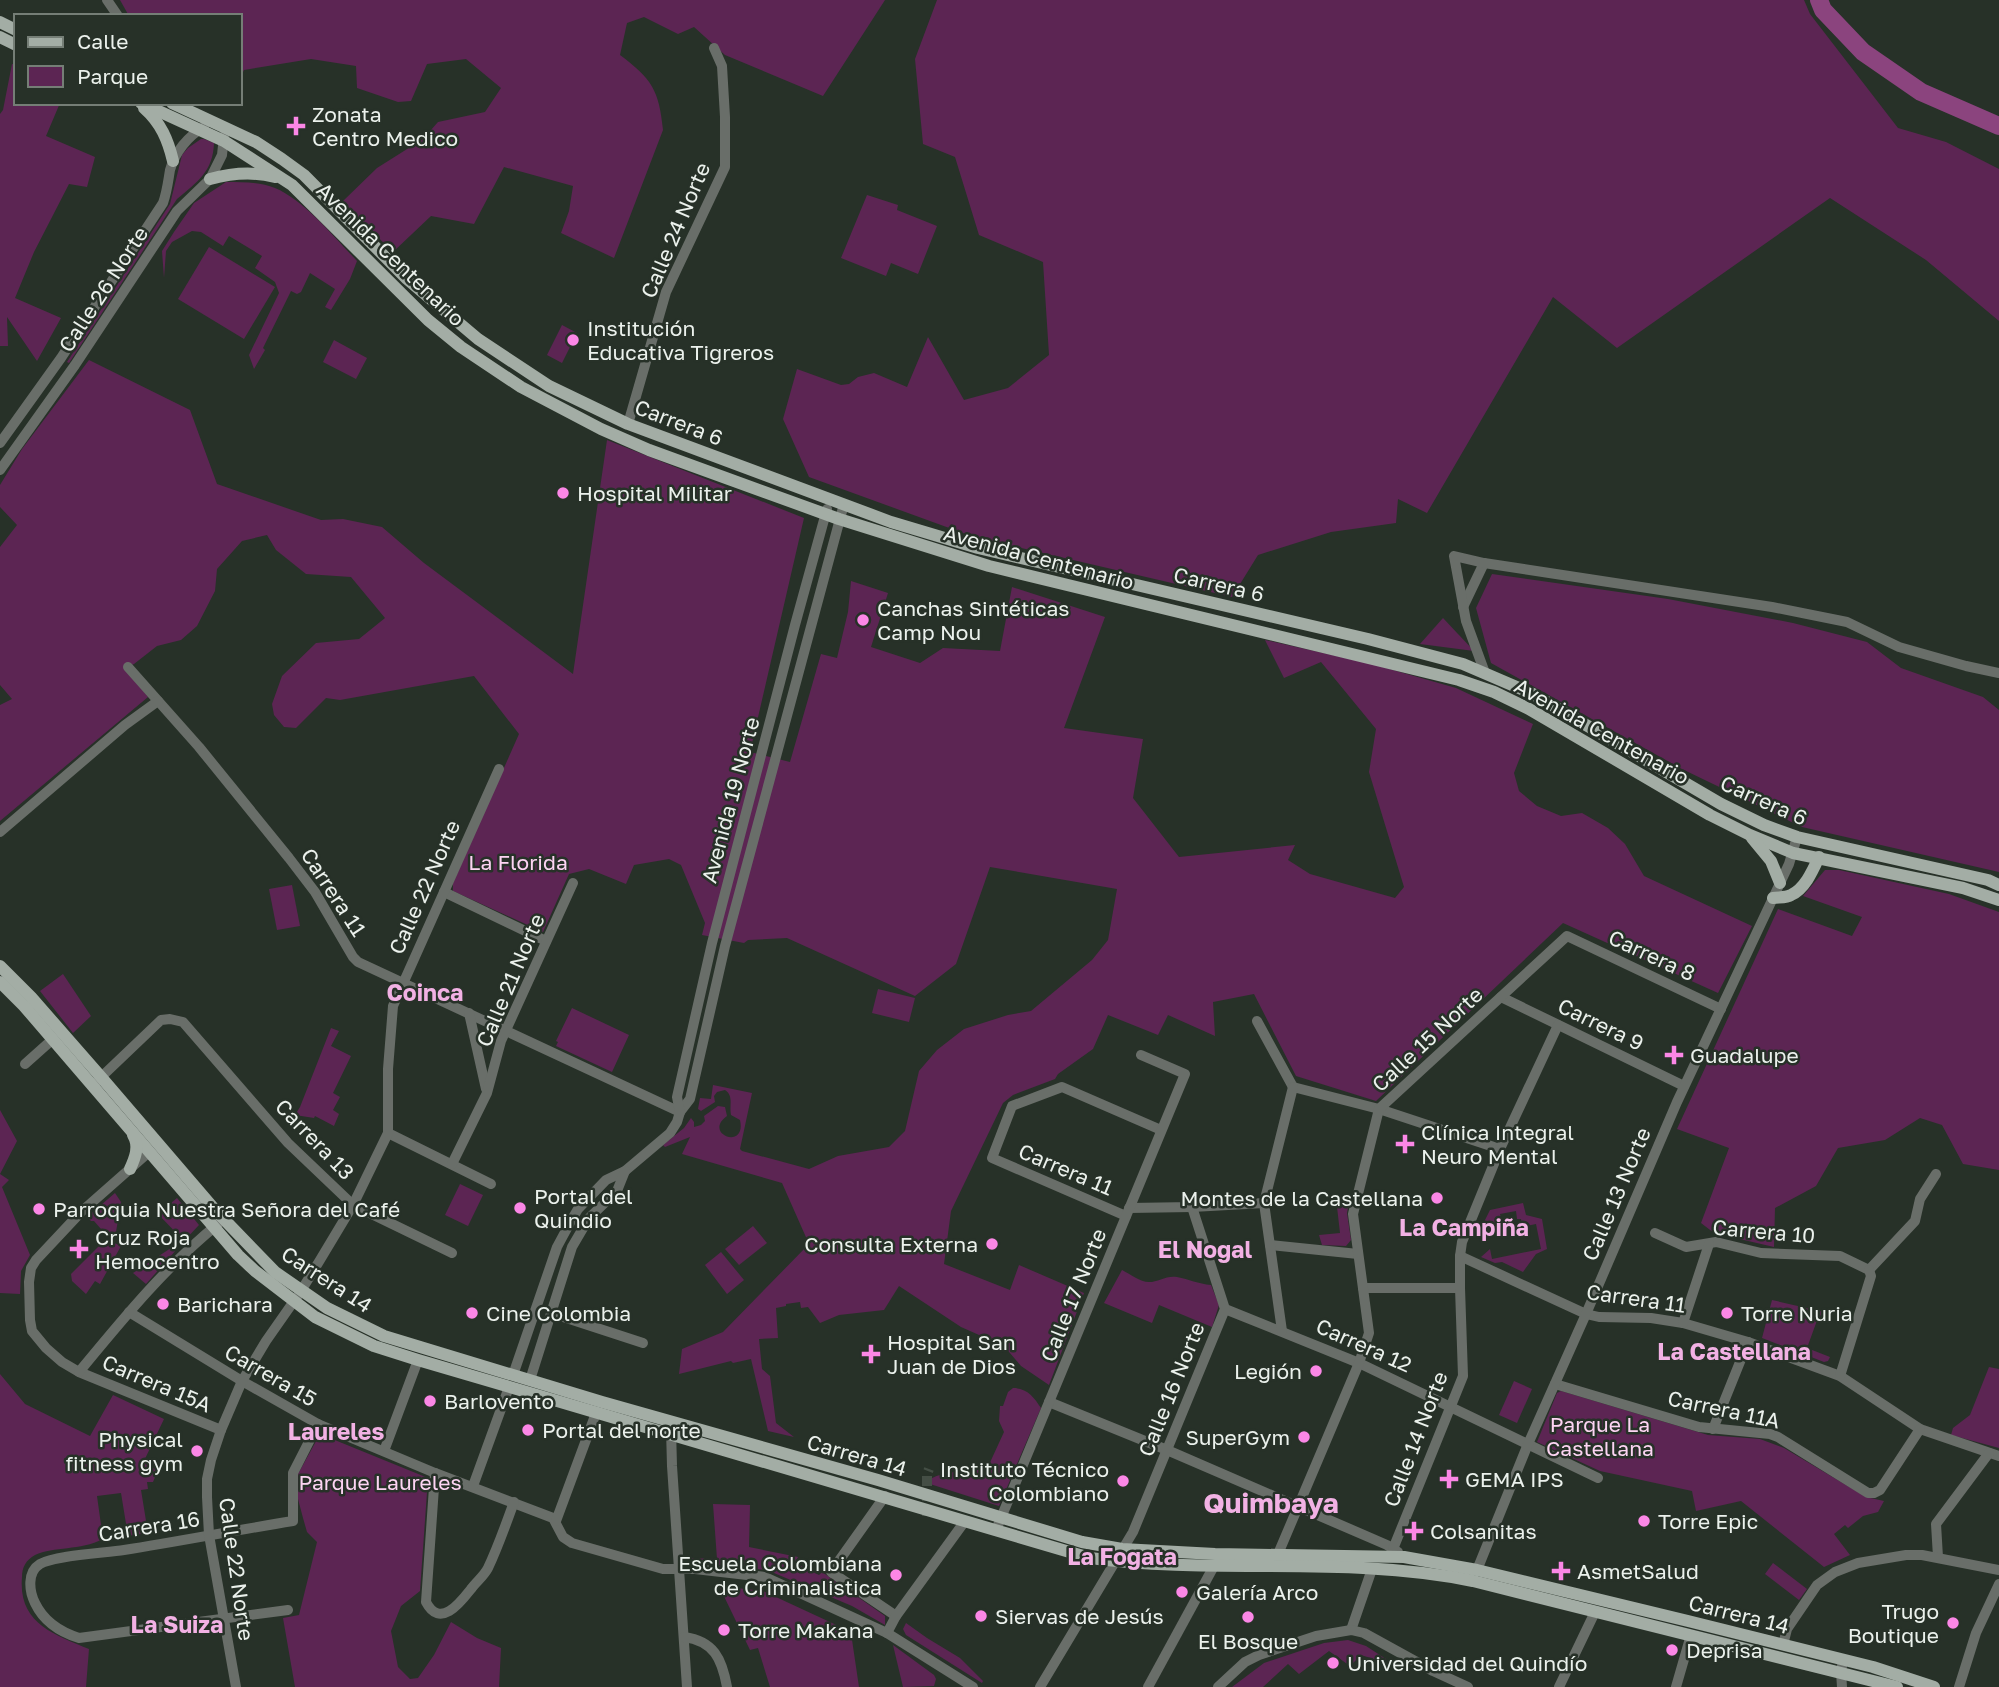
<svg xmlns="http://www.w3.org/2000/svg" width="1999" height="1687" font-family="'Golos Text',sans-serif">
  <rect width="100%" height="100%" fill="#273128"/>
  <g fill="#5c2553">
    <path d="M120 0H885L823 96 725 55 694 27 678 34 644 17 627 23 620 55C652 79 659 90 663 130L614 258 561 233 569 211 573 186 504 167 474 224 431 216 393 252 342 202 377 168 423 139 438 122 485 112 501 88 466 59 427 64 411 101 398 102 357 88 356 66 311 59 244 70 240 78V16H129Z"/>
    <path d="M937 0H1804L1810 14 1898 128 1946 142 1999 169V321L1926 260 1830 198 1617 348 1553 297 1427 513 1398 499 1396 523 1331 532 1258 555 1232 597 974 537 809 477 783 419 797 369 841 385 849 384 858 377 874 373 907 387 928 337 964 400 1008 388 1049 355 1043 262 979 235 955 157 923 144 915 59Z"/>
    <path d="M12 64 16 65V103H60L46 136 95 157 87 187 69 184 34 252 15 298 61 318 37 361 7 317 8 346H0V114L3 110Z"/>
    <path d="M201 139H204L214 143C213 172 197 182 177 199L69 363 67 362 170 204 182 155 188 148Z"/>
    <path d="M226 182C242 182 260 182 275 188 304 200 335 238 357 261L350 279 331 310 325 307 335 289 310 273 301 292 297 294 291 291 263 348 265 350 254 369 249 355 279 293 275 282 255 268 262 256 229 236 223 246 201 232 192 231 172 242 166 251 164 278 162 251 174 232 194 203Z"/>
    <path d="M867 195 898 205 897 210 937 226 918 274 891 263 886 276 841 258Z"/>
    <path d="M209 247 275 287 244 339 178 299Z"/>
    <path d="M562 325 577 333 562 363 547 355Z"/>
    <path d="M334 340 367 358 356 379 323 362Z"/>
    <path d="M89 360 190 410 217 484 321 520 343 519 382 527 424 563 573 674 607 440 804 518 750 752 790 762 821 654 837 658 848 612 851 581 888 593 871 647 920 663 943 648 1000 651 1012 587 1105 617 1064 728 1143 739 1133 798 1179 857 1295 845 1288 860 1310 874 1395 898 1404 887 1369 772 1376 729 1321 662 1284 678 1265 640 1372 664 1456 688 1533 724 1514 773 1519 791 1537 806 1561 816 1582 813 1608 828 1625 844 1644 876 1752 926 1718 993 1563 923 1376 1101 1296 1076 1254 994 1213 1002 1215 1036 1168 1015 1158 1035 1108 1015 1093 1049 1058 1074 1055 1079 1013 1095 1003 1103 951 1211 944 1264 1010 1290 1019 1265 1084 1293 1049 1385 1021 1366 1004 1346 961 1327 899 1286 884 1310 839 1315 820 1323 808 1307 801 1308 800 1302 786 1304V1306L776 1308 778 1338 759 1339 762 1369 770 1376 776 1423 794 1437 768 1431 751 1359 733 1363 731 1361 679 1374 682 1349 723 1332 809 1244 782 1183 682 1154 690 1137 665 1147 663 1145 684 1128 691 1118 694 1122V1127L701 1125 705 1121 704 1116 718 1106 725 1107 727 1116C702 1134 747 1151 740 1120L731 1115C729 1105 734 1096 725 1090L717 1092 714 1096 715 1102 701 1111 698 1109 700 1098 711 1099 713 1085 752 1093 740 1149 742 1151 809 1169 838 1156 889 1147 905 1131 919 1071 937 1050 964 1029 1008 1015 1031 1011 1092 960 1108 940 1117 889 990 867 956 964 915 996 787 938 748 940 744 943 702 935 705 923 681 865 669 859 634 865 626 884 589 869 569 874 543 932 453 891V883L519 734 474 676 340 700 326 698 296 728 284 727 274 715 272 704 282 676 316 643 359 639 385 618 351 577 306 574 276 550 267 535 242 541 217 569 215 591 197 626 181 640 157 646 134 664 125 668 148 697 0 821V705L12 699 0 685V547L17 525 0 507V485L22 449Z"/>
    <path d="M1492 574 1668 599 1793 623 1867 642 1901 668 1983 697 1999 710V872L1802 827 1682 769 1491 663 1476 608Z"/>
    <path d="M1443 618 1474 651 1420 644Z"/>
    <path d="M1825 870H1839L1949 894 1999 912V1170L1963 1164 1942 1125 1920 1118 1885 1140 1838 1148 1816 1186 1775 1208 1774 1247 1714 1233 1701 1223 1729 1148 1677 1129 1778 909 1852 936 1862 917 1803 896Z"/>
    <path d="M292 885 300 926 277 930 269 889Z"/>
    <path d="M63 974 91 1016 73 1033 40 991Z"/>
    <path d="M878 989 915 998 909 1022 872 1013Z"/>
    <path d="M572 1008 629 1035 612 1072 556 1046 558 1042 556 1041Z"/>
    <path d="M331 1028 339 1031 331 1046 351 1056 333 1093 340 1097 333 1110 339 1114 334 1126 315 1116 314 1118 295 1115 300 1107Z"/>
    <path d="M0 1110 17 1141 0 1174 9 1180 2 1187 30 1255 21 1271 20 1294 0 1293Z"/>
    <path d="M460 1184 483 1195 468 1226 445 1215Z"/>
    <path d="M115 1193 121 1202 115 1238 108 1237 94 1221H91L87 1217Z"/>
    <path d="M177 1198 199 1225 184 1241 158 1214Z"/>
    <path d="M1336 1198 1349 1203 1347 1213 1351 1240 1346 1246 1322 1245 1319 1235 1340 1233Z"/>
    <path d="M1523 1203 1526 1215 1542 1219 1547 1249 1536 1254 1523 1272 1502 1262 1495 1263 1481 1257 1490 1249 1492 1259 1541 1249 1536 1224 1522 1227 1521 1219H1517L1516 1211 1500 1214 1502 1222 1499 1223 1500 1228 1486 1231 1483 1229V1224L1490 1210Z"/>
    <path d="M753 1226 767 1243 739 1265 725 1249Z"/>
    <path d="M106 1239 121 1246 100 1284 95 1281 86 1294 72 1281 71 1274Z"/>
    <path d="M174 1246 177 1249 146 1284 133 1273Z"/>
    <path d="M721 1252 744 1280 727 1294 705 1265Z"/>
    <path d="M1122 1270C1130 1274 1140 1282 1149 1282 1158 1282 1167 1275 1177 1277 1189 1279 1198 1284 1211 1285L1219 1305 1212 1327 1159 1305 1152 1323 1104 1303Z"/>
    <path d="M1772 1300 1824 1312 1823 1316 1819 1315 1807 1348 1830 1357 1828 1361 1824 1362 1762 1338Z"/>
    <path d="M1989 1367 1999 1369V1448L1951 1435 1953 1428 1970 1415Z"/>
    <path d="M0 1374 25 1404 90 1436 113 1395 164 1419 143 1463 158 1470 153 1482H147L148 1489 141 1490 148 1533 128 1536 121 1493 97 1496 103 1539C80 1551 54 1546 35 1555 26 1560 22 1567 22 1577 18 1623 53 1634 89 1649L86 1687H0Z"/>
    <path d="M1514 1381 1532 1389 1517 1423 1499 1415Z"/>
    <path d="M1013 1388C1027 1388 1034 1397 1041 1408L999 1506 930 1484V1479C947 1470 969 1471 987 1469L1004 1432 999 1421 1000 1406H1003L1008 1392Z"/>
    <path d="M1561 1391 1708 1435 1760 1439 1784 1448 1866 1497 1884 1501 1878 1512 1863 1516 1848 1528 1845 1525 1834 1534 1850 1555 1824 1567 1741 1501 1696 1511 1692 1491 1600 1471 1537 1442 1557 1393Z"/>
    <path d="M320 1434 428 1478 420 1591 401 1606 391 1631 398 1667 410 1679 418 1678 434 1655 451 1622 477 1638 501 1648 499 1687H295L283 1618 299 1615 317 1542 307 1532 303 1518 298 1499V1474Z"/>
    <path d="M713 1504 750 1505 749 1547 798 1557 795 1563 819 1575 822 1572 885 1616V1625L852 1606 767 1570 688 1562 686 1558 717 1559Z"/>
    <path d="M1773 1563 1807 1589 1799 1600 1765 1574Z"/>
    <path d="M719 1586 763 1591 845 1629 851 1633 859 1687H770L758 1648 750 1650Z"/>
    <path d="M906 1623 927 1638 960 1658 983 1681 982 1683 906 1635 903 1629Z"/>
    <path d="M1348 1640 1366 1646 1386 1659 1385 1661 1383 1662 1361 1655 1350 1666 1329 1651 1299 1674 1288 1664 1263 1687H1232L1264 1663 1324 1643Z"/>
    <path d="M893 1645 934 1675 936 1679 934 1686 903 1687Z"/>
  </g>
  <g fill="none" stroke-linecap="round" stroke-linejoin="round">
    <path stroke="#8b447e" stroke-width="18" d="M1819 0 1823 10 1863 52 1921 92 1999 126"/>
    <path stroke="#444e45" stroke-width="10" stroke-dasharray="10 5" stroke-linecap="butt" d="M927 1516V1474L929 1469"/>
    <g stroke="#696e69" stroke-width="10">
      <path d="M107 0 118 16"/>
      <path d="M628 424 666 292 725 167V117L722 66 714 48"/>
      <path d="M0 443 61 358 163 203C167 192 168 182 170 170 175 152 188 136 204 127"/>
      <path d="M0 470 75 365 177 211 210 179 222 155 224 136"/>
      <path d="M1463 607 1484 563"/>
      <path d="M128 667 199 747 289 858 315 892 353 957 358 962 680 1112"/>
      <path d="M1485 673 1466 621 1454 556 1484 563 1772 607 1847 622 1899 647 1966 666 1999 673"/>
      <path d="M0 832 125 725 158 701"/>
      <path d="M444 892 546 941"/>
      <path d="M1501 997 1684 1086"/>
      <path d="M469 1013 486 1089"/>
      <path d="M1257 1021 1293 1087"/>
      <path d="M25 1064 53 1039"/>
      <path d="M96 1082 161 1020 170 1019 183 1022 288 1143 353 1205 452 1253"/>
      <path d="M1293 1087 1379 1109 1500 1149"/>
      <path d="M680 1112 690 1099 725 946 844 504"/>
      <path d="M388 1133 491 1184"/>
      <path d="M149 1152 81 1212 36 1260 31 1268 29 1282 30 1320 32 1331 46 1348 62 1362 79 1372 221 1430"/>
      <path d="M452 1164 487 1093 501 1041 573 883"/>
      <path d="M1129 1208 1192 1207 1264 1203"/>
      <path d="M1126 1216 992 1158 1012 1106 1062 1087 1161 1130"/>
      <path d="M1655 1233 1686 1247 1716 1242 1761 1253 1840 1256 1869 1270"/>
      <path d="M1270 1245 1358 1254"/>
      <path d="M1460 1256 1586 1314 1599 1317 1651 1318 1683 1323 1748 1342 1840 1376 1920 1429 1999 1456"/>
      <path d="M1869 1270 1915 1221 1920 1199 1936 1174"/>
      <path d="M1363 1288H1460"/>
      <path d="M1225 1309 1359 1363 1598 1478"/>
      <path d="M129 1312 242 1381 318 1424 435 1473 553 1518 563 1537 572 1543 663 1569H695L765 1577 887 1633 973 1687"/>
      <path d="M551 1313 643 1343"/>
      <path d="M1683 1323 1709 1244"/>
      <path d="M1282 1331 1264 1203 1293 1087"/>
      <path d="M79 1372C122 1320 165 1267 218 1224"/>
      <path d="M513 1375 557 1247 571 1221 578 1209 606 1180 625 1171 670 1133 677 1122 680 1112 677 1097 712 943 795 625 827 509"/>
      <path d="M1840 1376 1871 1276 1869 1270"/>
      <path d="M530 1380 572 1247 589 1218 617 1191 625 1171"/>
      <path d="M1555 1384 1699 1427 1770 1434 1778 1437 1868 1493H1874L1880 1490 1920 1429"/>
      <path d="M1049 1402 1167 1450 1387 1545 1398 1552"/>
      <path d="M671 1429 672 1466 687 1687"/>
      <path d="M1713 1429 1748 1342"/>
      <path d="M384 1451 418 1360"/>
      <path d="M435 1473 426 1602C440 1629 460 1603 471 1589 476 1582 484 1576 488 1568 498 1547 506 1524 514 1502"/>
      <path d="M473 1486 509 1387"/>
      <path d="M885 1496 831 1572 896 1616"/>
      <path d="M556 1521 596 1413"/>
      <path d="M996 1530 1185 1074 1141 1055"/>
      <path d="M1393 1549 1463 1376 1460 1288V1256L1462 1242 1500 1149 1558 1025"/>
      <path d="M1278 1554 1359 1363 1369 1333 1353 1214 1379 1109 1567 936 1721 1009"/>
      <path d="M1938 1557 1936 1524 1989 1453"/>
      <path d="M1477 1570 1528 1444 1586 1314 1677 1102 1789 864 1797 837"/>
      <path d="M288 1610 79 1638C60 1632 44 1622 35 1603 29 1591 27 1572 40 1564 55 1555 105 1553 124 1550 181 1541 237 1530 293 1521V1473L318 1424"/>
      <path d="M1351 1630 1372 1569"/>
      <path d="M887 1633 896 1616 965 1521"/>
      <path d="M684 1637C714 1641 722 1659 727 1687"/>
      <path d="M1783 1645 1787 1629 1817 1585 1835 1572 1858 1563 1906 1555H1922L1999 1570"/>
      <path d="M236 1687 209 1535 207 1497V1479L211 1460 221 1430 242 1381 266 1341 301 1291 320 1260 353 1205 388 1133V1069L393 1006 499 769"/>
      <path d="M1040 1687 1133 1532 1225 1309 1192 1207"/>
      <path d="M1148 1687 1214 1566"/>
      <path d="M1218 1687 1245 1662 1259 1655 1316 1636 1351 1630 1364 1633 1433 1671 1468 1687"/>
      <path d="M1559 1687 1595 1612"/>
      <path d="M1676 1687 1691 1635"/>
      <path d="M1842 1687 1841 1672 1843 1660"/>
      <path d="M1959 1687 1976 1633 1999 1584"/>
    </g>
    <g stroke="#a3ada5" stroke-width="12">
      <path d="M0 22 16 30"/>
      <path d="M0 37 16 45"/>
      <path d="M141 103 224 141 292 185 428 320 461 347 521 387 601 429 649 450 839 519 989 566 1459 680 1494 692 1529 709 1710 815 1750 835 1793 853 1963 888 1999 900"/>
      <path d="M172 103 256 142 282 159 304 175 407 279 478 339 549 386 628 424 891 522 978 548 1368 639 1463 664 1533 694 1721 804 1764 825 1797 837 1988 880 1999 885"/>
      <path d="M144 108C161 123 168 140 173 161"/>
      <path d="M210 179C232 173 252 171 275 177"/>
      <path d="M1752 838 1771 861 1780 883"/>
      <path d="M1773 898C1779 897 1786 898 1791 895 1805 889 1813 870 1819 857"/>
      <path d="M0 966 31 997 101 1077 215 1210 275 1272 327 1308 384 1336 602 1402 878 1480 1082 1542 1122 1549 1215 1554 1404 1557 1477 1570 1688 1621 1873 1667 1934 1687"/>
      <path d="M0 982 24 1006 238 1255 255 1271 315 1317 374 1346 418 1360 1090 1558C1217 1575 1347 1555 1473 1581L1897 1687"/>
      <path d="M130 1169C135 1158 140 1146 133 1135"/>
    </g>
  </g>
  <g fill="#fb87e6" stroke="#273128" stroke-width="2.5">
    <path d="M292.5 115.5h7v7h7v7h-7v7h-7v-7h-7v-7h7z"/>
    <circle cx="573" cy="340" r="7"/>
    <circle cx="563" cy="493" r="7"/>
    <circle cx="863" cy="620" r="7"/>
    <path d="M1670.5 1044.5h7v7h7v7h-7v7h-7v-7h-7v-7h7z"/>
    <path d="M1401.5 1133.5h7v7h7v7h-7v7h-7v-7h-7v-7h7z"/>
    <circle cx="1437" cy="1198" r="7"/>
    <circle cx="520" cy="1208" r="7"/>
    <circle cx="39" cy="1209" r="7"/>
    <circle cx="992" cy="1244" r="7"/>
    <path d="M75.5 1238.5h7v7h7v7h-7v7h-7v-7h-7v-7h7z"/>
    <circle cx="163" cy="1304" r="7"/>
    <circle cx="472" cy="1313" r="7"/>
    <circle cx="1727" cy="1313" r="7"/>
    <path d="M867.5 1343.5h7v7h7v7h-7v7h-7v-7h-7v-7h7z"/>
    <circle cx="1316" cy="1371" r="7"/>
    <circle cx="430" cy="1401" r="7"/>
    <circle cx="528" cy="1430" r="7"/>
    <circle cx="1304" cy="1437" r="7"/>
    <circle cx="197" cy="1451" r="7"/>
    <path d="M1445.5 1468.5h7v7h7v7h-7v7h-7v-7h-7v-7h7z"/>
    <circle cx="1123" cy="1481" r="7"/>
    <circle cx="1644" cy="1521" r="7"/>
    <path d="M1410.5 1520.5h7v7h7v7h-7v7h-7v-7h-7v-7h7z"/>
    <path d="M1557.5 1560.5h7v7h7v7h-7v7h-7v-7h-7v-7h7z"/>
    <circle cx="896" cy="1575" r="7"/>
    <circle cx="1182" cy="1592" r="7"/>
    <circle cx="981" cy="1616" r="7"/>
    <circle cx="1248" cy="1617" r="7"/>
    <circle cx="1953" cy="1623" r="7"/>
    <circle cx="724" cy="1630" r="7"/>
    <circle cx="1672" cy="1650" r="7"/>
    <circle cx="1333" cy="1663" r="7"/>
  </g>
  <g text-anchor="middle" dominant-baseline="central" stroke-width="5" stroke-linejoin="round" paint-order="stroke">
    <g font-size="21" fill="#ebf1ec" stroke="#273128" text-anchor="start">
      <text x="312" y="114">Zonata<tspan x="312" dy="24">Centro Medico</tspan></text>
      <text x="587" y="328">Institución<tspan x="587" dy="24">Educativa Tigreros</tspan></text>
      <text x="577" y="493">Hospital Militar</text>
      <text x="877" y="608">Canchas Sintéticas<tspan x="877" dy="24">Camp Nou</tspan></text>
      <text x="1690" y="1055">Guadalupe</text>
      <text x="1421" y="1132">Clínica Integral<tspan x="1421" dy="24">Neuro Mental</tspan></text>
      <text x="534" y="1196">Portal del<tspan x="534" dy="24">Quindio</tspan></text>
      <text x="1423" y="1198" text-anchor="end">Montes de la Castellana</text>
      <text x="53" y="1209">Parroquia Nuestra Señora del Café</text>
      <text x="95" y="1237">Cruz Roja<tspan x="95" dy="24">Hemocentro</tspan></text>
      <text x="978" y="1244" text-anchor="end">Consulta Externa</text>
      <text x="177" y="1304">Barichara</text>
      <text x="486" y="1313">Cine Colombia</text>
      <text x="1741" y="1313">Torre Nuria</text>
      <text x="887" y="1342">Hospital San<tspan x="887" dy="24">Juan de Dios</tspan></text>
      <text x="1302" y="1371" text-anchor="end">Legión</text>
      <text x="444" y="1401">Barlovento</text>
      <text x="542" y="1430">Portal del norte</text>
      <text x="1290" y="1437" text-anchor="end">SuperGym</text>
      <text x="183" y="1439" text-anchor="end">Physical<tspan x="183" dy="24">fitness gym</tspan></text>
      <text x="1109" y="1469" text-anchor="end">Instituto Técnico<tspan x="1109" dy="24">Colombiano</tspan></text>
      <text x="1465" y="1479">GEMA IPS</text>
      <text x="1658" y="1521">Torre Epic</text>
      <text x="1430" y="1531">Colsanitas</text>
      <text x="882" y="1563" text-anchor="end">Escuela Colombiana<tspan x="882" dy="24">de Criminalistica</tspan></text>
      <text x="1577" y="1571">AsmetSalud</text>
      <text x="1196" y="1592">Galería Arco</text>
      <text x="1939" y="1611" text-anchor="end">Trugo<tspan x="1939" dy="24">Boutique</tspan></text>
      <text x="995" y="1616">Siervas de Jesús</text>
      <text x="738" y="1630">Torre Makana</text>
      <text x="1248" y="1641" text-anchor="middle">El Bosque</text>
      <text x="1686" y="1650">Deprisa</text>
      <text x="1347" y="1663">Universidad del Quindío</text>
    </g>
    <g font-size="21" fill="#ebf1ec" stroke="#273128">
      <text transform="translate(675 230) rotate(-67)">Calle 24 Norte</text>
      <text transform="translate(391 254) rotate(44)">Avenida Centenario</text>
      <text transform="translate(103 289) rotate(-57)">Calle 26 Norte</text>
      <text transform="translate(679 422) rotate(21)">Carrera 6</text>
      <text transform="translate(1039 557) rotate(15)">Avenida Centenario</text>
      <text transform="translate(1219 584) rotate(13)">Carrera 6</text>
      <text transform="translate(1602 731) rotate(29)">Avenida Centenario</text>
      <text transform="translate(730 800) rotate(-75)">Avenida 19 Norte</text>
      <text transform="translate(1764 800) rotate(24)">Carrera 6</text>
      <text transform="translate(424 887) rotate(-66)">Calle 22 Norte</text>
      <text transform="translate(334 892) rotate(57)">Carrera 11</text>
      <text transform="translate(1652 955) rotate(25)">Carrera 8</text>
      <text transform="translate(510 980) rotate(-67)">Calle 21 Norte</text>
      <text transform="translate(1601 1024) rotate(26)">Carrera 9</text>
      <text transform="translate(1427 1039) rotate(-43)">Calle 15 Norte</text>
      <text transform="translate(315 1139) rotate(46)">Carrera 13</text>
      <text transform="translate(1066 1169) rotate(23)">Carrera 11</text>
      <text transform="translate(1616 1194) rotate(-67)">Calle 13 Norte</text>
      <text transform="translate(1764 1231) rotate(5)">Carrera 10</text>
      <text transform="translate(327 1279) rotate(33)">Carrera 14</text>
      <text transform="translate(1073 1295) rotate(-68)">Calle 17 Norte</text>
      <text transform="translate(1636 1298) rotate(8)">Carrera 11</text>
      <text transform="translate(1364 1345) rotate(24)">Carrera 12</text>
      <text transform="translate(271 1375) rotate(30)">Carrera 15</text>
      <text transform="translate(157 1383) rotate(23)">Carrera 15A</text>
      <text transform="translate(1171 1389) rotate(-68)">Calle 16 Norte</text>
      <text transform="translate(1724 1409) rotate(12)">Carrera 11A</text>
      <text transform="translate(1415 1439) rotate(-69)">Calle 14 Norte</text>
      <text transform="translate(857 1455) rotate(16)">Carrera 14</text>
      <text transform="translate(149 1526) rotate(-9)">Carrera 16</text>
      <text transform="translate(237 1569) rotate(82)">Calle 22 Norte</text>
      <text transform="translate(1739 1614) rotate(14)">Carrera 14</text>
    </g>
    <g font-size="21" fill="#fdd4f3" stroke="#273128">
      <text x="518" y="862">La Florida</text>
      <text x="1600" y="1424">Parque La<tspan x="1600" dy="24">Castellana</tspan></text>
      <text x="380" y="1482">Parque Laureles</text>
    </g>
    <g font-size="23" font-weight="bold" fill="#f2b1e4" stroke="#273128">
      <text x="425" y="992">Coinca</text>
      <text x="1464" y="1227">La Campiña</text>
      <text x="1205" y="1249">El Nogal</text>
      <text x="1734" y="1351">La Castellana</text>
      <text x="336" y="1431">Laureles</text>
      <text x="1122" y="1556">La Fogata</text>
      <text x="177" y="1624">La Suiza</text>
    </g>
    <g font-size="28" font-weight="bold" fill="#f2b1e4" stroke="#273128">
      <text x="1271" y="1502">Quimbaya</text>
    </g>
  </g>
  <rect x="14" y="14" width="228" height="91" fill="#273128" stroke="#757e76" stroke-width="2"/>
  <rect x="28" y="37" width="35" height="10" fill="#a3ada5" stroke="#757e76" stroke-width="2"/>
  <text x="77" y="49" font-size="21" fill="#ebf1ec">Calle</text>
  <rect x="28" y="66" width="35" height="21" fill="#5c2553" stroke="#757e76" stroke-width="2"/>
  <text x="77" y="84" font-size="21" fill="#ebf1ec">Parque</text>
</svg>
